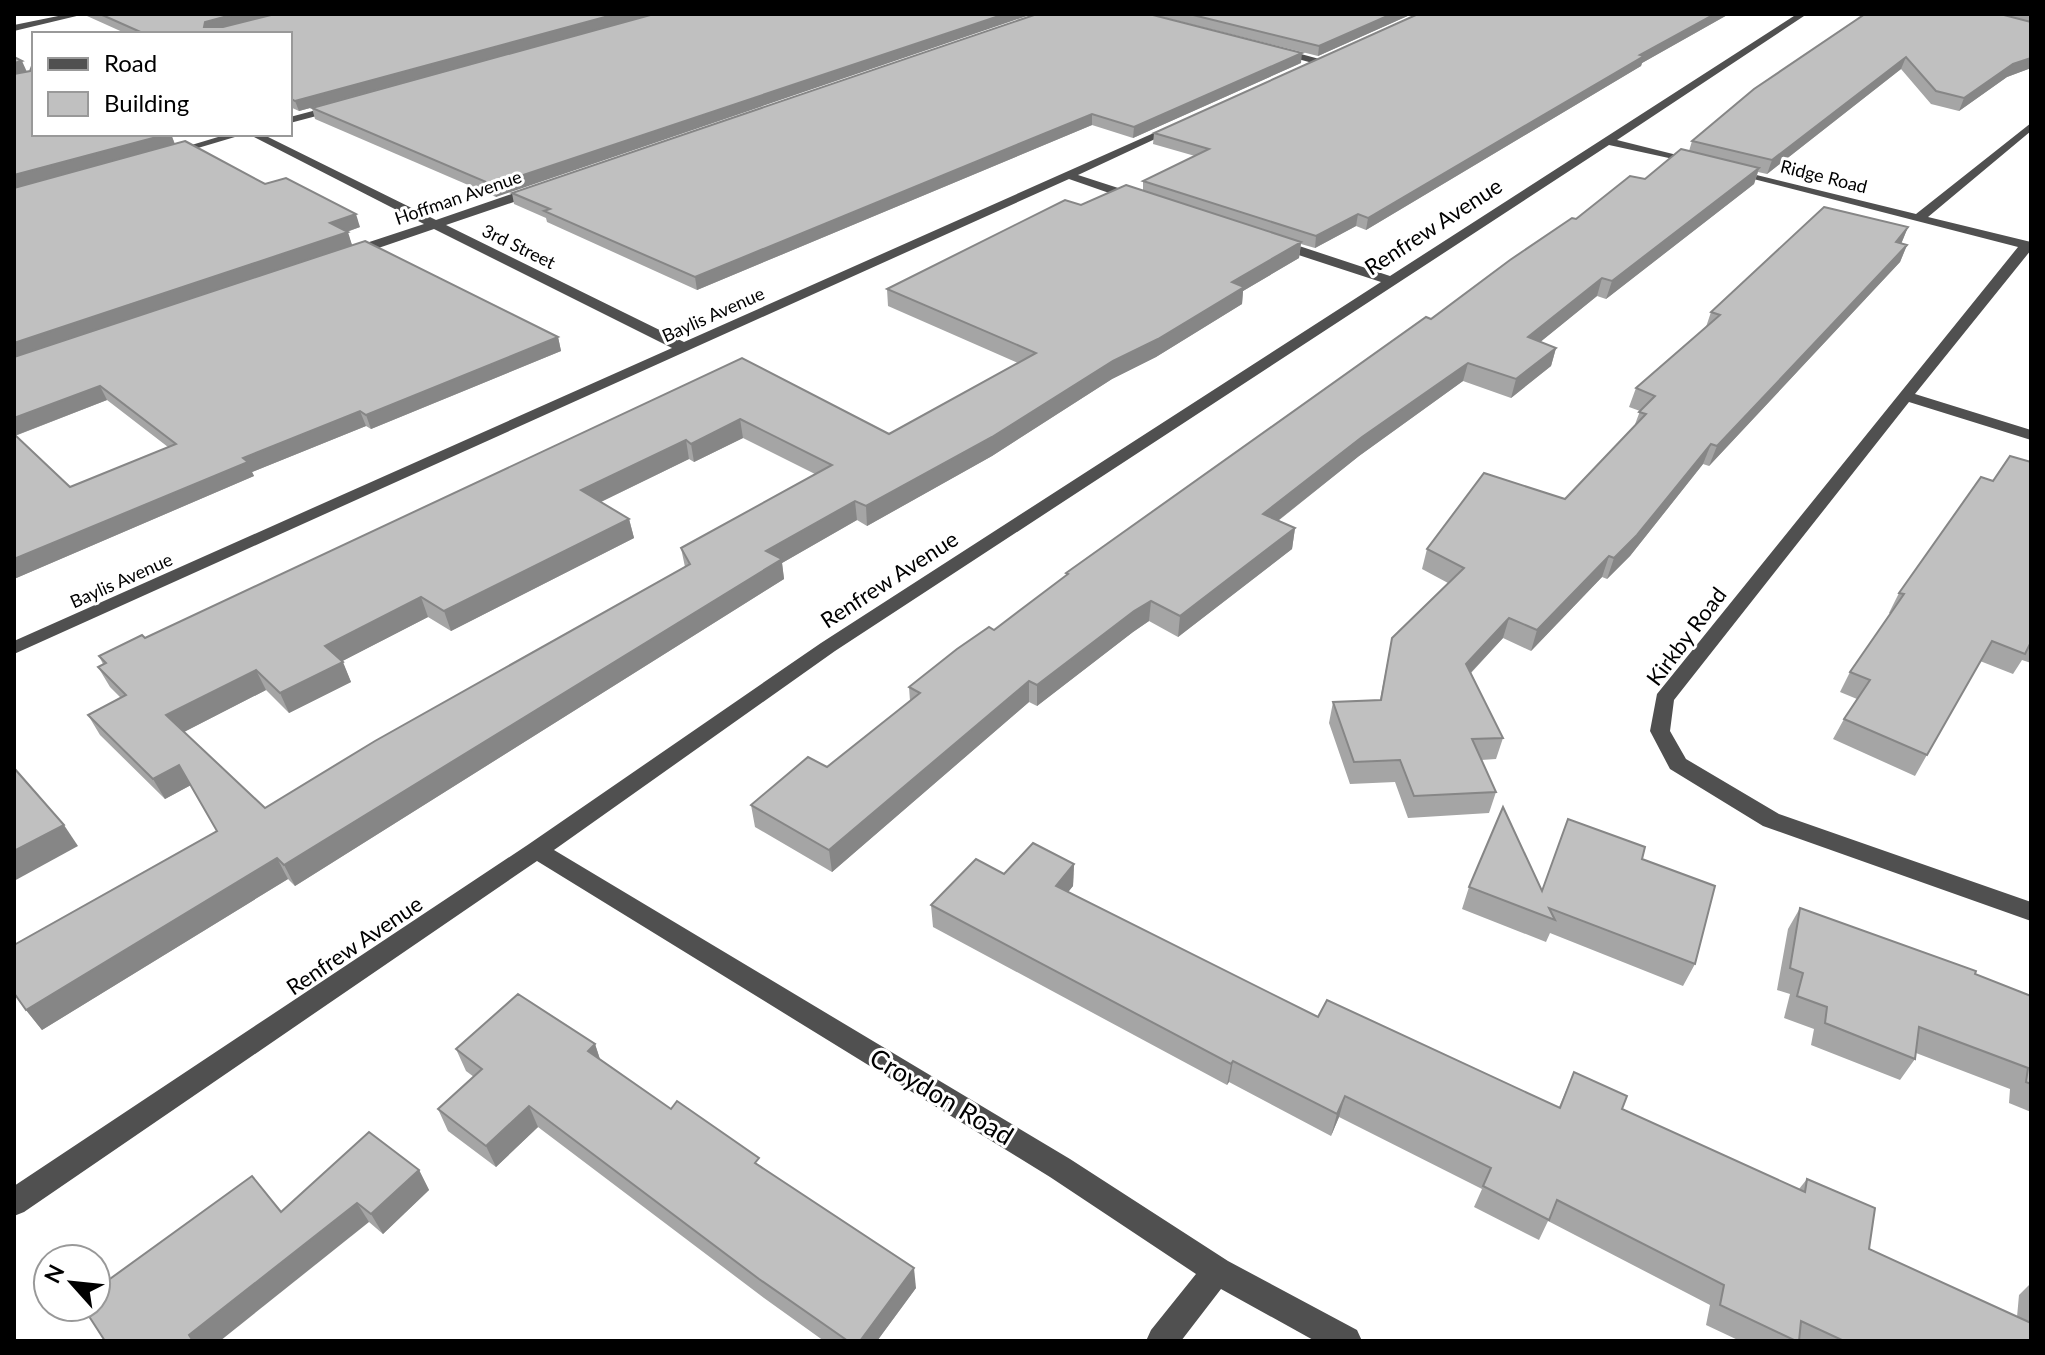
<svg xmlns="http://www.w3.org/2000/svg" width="2045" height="1355" font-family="Lato,sans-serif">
  <rect width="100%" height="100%" fill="#fff"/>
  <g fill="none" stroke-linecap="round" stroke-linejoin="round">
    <g fill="#505050" fill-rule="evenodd">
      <path d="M68 14H85L14 31V25Z"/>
      <path d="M1797 14H1807L1617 140 1701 161V165L1609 145 835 651 554 850 1070 1159 1228 1261 1357 1330 1362 1341H1315L1221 1289 1181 1341H1146L1151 1330 1196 1274 1050 1177 537 861 24 1212 14 1216V1186L529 844 821 643 1381 282 1271 246V240H1281L1390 276Z"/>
      <path d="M1275 47 1323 60 1325 62 1320 65 1272 52Z"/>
      <path d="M339 104 344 107 343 109 290 123V117Z"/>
      <path d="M2031 123V131L1928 217 2031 242V250L1915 394 2031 430V440L1909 402 1674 700 1670 731 1686 759 1779 814 2031 902V921L1763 826 1670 769 1650 731 1657 694 2018 247 1726 172 1732 169 1916 214Z"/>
      <path d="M1174 124 1183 126 1078 175 1143 196V202H1135L1069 179 14 654V641L672 348 434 229 355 256H345V250L424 224 248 134H262L436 220 532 187H540V193L446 225 684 342Z"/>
      <path d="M228 134H245L171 156 165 153Z"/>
    </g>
  </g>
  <g fill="#a5a5a5" fill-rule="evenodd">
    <path d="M86 14H653L299 111 290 107V34H127L87 16Z"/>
    <path d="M654 14 496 197 315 119 312 108Z"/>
    <path d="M1150 14H1412L1318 56Z"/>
    <path d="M1418 14H1729L1642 63 1641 66 1366 230 1356 226 1315 248 1301 244 1299 258 1243 291 1242 304 1156 357 1112 379 992 456 867 526 857 520 782 563 784 579 295 886 288 879 42 1030 26 1010 217 831 191 785 165 799 100 735 88 715 121 698 110 687 98 667 103 664 99 656 145 638 742 358 889 434 1018 363 888 306 887 289 1081 205 1143 191V181L1195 156 1153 144 1154 133ZM743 438 815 474 681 548 685 567 265 808 184 732 266 690 289 713 351 682 342 661 428 617 451 631 634 538 629 519 601 502 689 459 694 462Z"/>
    <path d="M1865 14H2031V68L2007 77 1959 111 1931 104 1901 69 1767 174 1758 172 1754 184 1606 299 1597 296 1540 342 1556 348 1551 366 1511 398 1463 381 1359 456 1278 521 1295 528 1292 549 1178 637 1149 621 1133 632 1037 706 1029 702 832 872 755 827 751 805 827 767 910 701 909 687 994 630 1066 576V573L1431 319 1576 219 1645 179 1689 151 1692 141Z"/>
    <path d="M14 57 34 134H171L175 144 360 227 347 232 352 245 558 337 561 351 371 429 366 426 252 472 254 476 14 579ZM107 400 168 447 70 487 15 436Z"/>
    <path d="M1301 63 1133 138 1092 125 697 290 547 222 546 218 514 204 512 193Z"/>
    <path d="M1908 227 1901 244 1907 245 1900 262 1709 466 1703 464 1630 556 1607 579 1602 577 1531 651 1503 638 1471 673 1503 738 1496 759 1481 760 1496 792 1489 813 1408 818 1395 782 1350 784 1329 723 1333 702 1380 700 1392 638 1448 583 1422 569 1427 549 1565 499 1634 427 1640 411 1629 407 1636 388 1706 327 1711 312Z"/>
    <path d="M2031 462V663L2022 660 2013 674 1980 661 1915 776 1833 739 1844 719 1857 699 1840 692 1850 672 1891 614 1889 613 1899 593 1993 481Z"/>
    <path d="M1642 859 1695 964 1683 986 1550 933 1546 942 1462 909 1469 887 1542 891Z"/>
    <path d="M1074 864 1073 886 1068 892 1318 1017 1559 1107 1574 1072 1622 1109 1799 1189 1807 1179 1869 1249 2017 1317 2019 1295 2031 1283V1341H1740L1706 1325 1710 1305 1548 1221 1539 1240 1474 1207 1482 1189 1339 1117 1331 1136 1229 1082 1227 1085 933 927 931 905 1004 874Z"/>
    <path d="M1800 908 2031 996V1112L2009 1103 2010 1089 1916 1053 1915 1059 1900 1080 1811 1045 1814 1029 1784 1018 1790 994 1777 990 1788 929Z"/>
    <path d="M595 1044 600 1059 671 1109 761 1166 916 1288 877 1341H824L764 1298 538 1127 496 1167 448 1131 438 1109 474 1077 466 1071 456 1049Z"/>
    <path d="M419 1170 429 1190 383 1234 369 1222 281 1212Z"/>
  </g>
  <g fill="#868686">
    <path d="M235 14H275L208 34 204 27 205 22Z"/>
    <path d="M616 14H653L299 111 295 101Z"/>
    <path d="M1005 14H1033L496 197 493 185Z"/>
    <path d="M1392 14H1412L1318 56 1319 46Z"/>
    <path d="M1715 14H1729L1642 63 1641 66 1366 230 1368 218 1640 55Z"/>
    <path d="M1302 53 1301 63 1133 138 1134 127Z"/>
    <path d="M1906 57 1901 69 1767 174 1772 160Z"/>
    <path d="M2031 58V68L2007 77 1959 111 1964 98 2013 64Z"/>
    <path d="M22 61 27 72 14 75V63Z"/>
    <path d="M1092 114V125L697 290 695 277Z"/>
    <path d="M168 134H171L175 145 14 189V175Z"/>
    <path d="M1759 168 1754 184 1606 299 1612 281Z"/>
    <path d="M356 214 360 227 334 236 330 223Z"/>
    <path d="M1358 214 1356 226 1315 248 1316 236Z"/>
    <path d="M1908 227 1901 244 1896 242Z"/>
    <path d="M348 232 352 245 14 360V343Z"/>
    <path d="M1301 242 1299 258 1243 291 1242 304 1156 357 1112 379 992 456 867 526 866 506 1232 282Z"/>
    <path d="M1907 245 1900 262 1709 466 1717 446Z"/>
    <path d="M1602 278 1597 296 1523 356 1528 337Z"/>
    <path d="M558 337 561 351 371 429 366 415Z"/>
    <path d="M1556 348 1551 366 1511 398 1516 379Z"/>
    <path d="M1468 363 1463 381 1359 456 1261 534 1263 514 1362 437Z"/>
    <path d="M100 386 107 400 14 436V418Z"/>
    <path d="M360 411 366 426 252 472 254 476 14 579V559L243 458Z"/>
    <path d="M740 419 743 438 694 462 691 444Z"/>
    <path d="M686 440 689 459 586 509 581 490Z"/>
    <path d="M1711 444 1703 464 1630 556 1607 579 1614 558Z"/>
    <path d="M855 501 857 520 782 563 784 579 295 886 284 865 766 551Z"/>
    <path d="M629 519 634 538 451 631 444 611Z"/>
    <path d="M1295 528 1292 549 1178 637 1180 616Z"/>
    <path d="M1609 556 1602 577 1531 651 1537 630Z"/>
    <path d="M421 597 428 617 333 666 325 646Z"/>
    <path d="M1151 601 1149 621 1133 632 1037 706V685L1134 611Z"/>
    <path d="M1509 618 1503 638 1460 684 1466 664Z"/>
    <path d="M343 662 351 682 289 713 280 693Z"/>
    <path d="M256 670 266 690 178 735 166 715Z"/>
    <path d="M1029 681V702L832 872 829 850Z"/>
    <path d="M179 765 191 785 165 799 153 779Z"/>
    <path d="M64 825 78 846 14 881V851Z"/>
    <path d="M277 858 288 879 42 1030 26 1010Z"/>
    <path d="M1074 864 1073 886 1056 907V886Z"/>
    <path d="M595 1044 602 1066 588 1051Z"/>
    <path d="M1233 1061 1229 1082 1227 1085 1231 1064Z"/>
    <path d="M1345 1096 1339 1117 1331 1136 1337 1114Z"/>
    <path d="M529 1106 538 1127 496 1167 486 1146Z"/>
    <path d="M419 1170 429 1190 383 1234 371 1214Z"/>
    <path d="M357 1203 369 1222 220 1341H193L189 1335Z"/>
    <path d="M914 1268 916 1288 877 1341H860Z"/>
  </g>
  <g fill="#c0c0c0" stroke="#868686" stroke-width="2" fill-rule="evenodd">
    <path d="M100 14H235L205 22 204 27H223L275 14H616L295 101 290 98V34H145Z"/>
    <path d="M654 14H1005L493 185 312 108Z"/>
    <path d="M1037 14H1149L1302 53 1134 127 1092 114 695 277 544 211 550 209 512 193Z"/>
    <path d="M1189 14H1392L1319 46Z"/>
    <path d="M1418 14H1715L1640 55 1644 56 1368 218 1358 214 1316 236 1143 181 1209 149 1154 133Z"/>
    <path d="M1865 14H2000L2031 22V58L2013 64 1964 98 1936 91 1906 57 1772 160 1692 141 1754 89Z"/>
    <path d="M14 57 22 61 14 63Z"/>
    <path d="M32 66 34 67V134H168L14 175V74L30 71Z"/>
    <path d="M185 141 265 184 286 178 356 214 330 223 348 232 14 343V188Z"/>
    <path d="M1681 149 1759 168 1612 281 1602 278 1528 337 1556 348 1516 379 1468 363 1362 437 1263 514 1295 528 1180 616 1151 601 1134 611 1037 685 1029 681 829 850 751 805 808 757 827 767 920 693 909 687 957 649 989 627 994 630 1068 574 1066 573 1426 317 1431 319 1510 260 1572 218 1576 219 1630 176 1645 179Z"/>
    <path d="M1126 185 1301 242 1232 282 1244 287 1158 339 1113 361 992 437 866 506 855 501 766 551 782 559 284 865 277 858 26 1010 14 993V945L217 831 179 765 153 779 88 715 126 695 98 667 106 663 99 656 142 635 145 638 742 358 889 434 1036 353 887 289 1065 200 1081 205ZM740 419 832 465 681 548 690 564 375 741 265 808 166 715 256 670 280 693 343 662 325 646 421 597 444 611 629 519 581 490 686 440 691 444Z"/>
    <path d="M1824 207 1908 227 1896 242 1907 245 1717 446 1711 444 1637 535 1614 558 1609 556 1537 630 1509 618 1466 664 1503 738 1472 739 1496 792 1414 796 1400 760 1354 762 1333 702 1381 700 1392 638 1464 568 1427 549 1484 473 1565 499 1646 414 1639 412 1655 396 1636 388 1720 315 1711 312Z"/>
    <path d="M365 241 558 337 366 415 360 411 243 458 248 462 14 559V434L70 487 176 444 100 386 14 418V357Z"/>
    <path d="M2010 456 2031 462V642L2025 654 1992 641 1927 755 1844 719 1870 680 1850 672 1904 594 1899 593 1981 477 1993 481Z"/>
    <path d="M14 768 64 825 14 851Z"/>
    <path d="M1503 807 1542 891 1568 819 1645 847 1642 859 1715 886 1695 964 1549 908 1555 920 1469 887Z"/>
    <path d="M1033 843 1074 864 1056 886 1318 1017 1327 1000 1560 1108 1574 1072 1627 1096 1622 1109 1805 1192 1807 1179 1875 1208 1869 1249 2031 1323V1341H1844L1801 1321 1799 1341H1796L1720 1305 1724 1285 1557 1200 1549 1220 1483 1186 1491 1168 1345 1096 1337 1114 1233 1061 1231 1064 931 905 976 859 1004 874Z"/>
    <path d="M1800 908 1976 971 1975 974 2031 996V1084L2026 1082 2028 1068 1919 1027 1915 1059 1825 1023 1827 1007 1797 996 1803 973 1790 968Z"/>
    <path d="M518 994 595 1044 588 1051 671 1109 677 1101 759 1158 755 1163 914 1268 860 1341H848L759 1279 529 1106 486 1146 438 1109 482 1069 456 1049Z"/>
    <path d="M369 1132 419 1170 371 1214 357 1203 189 1335 193 1341H105L83 1307H96V1289L252 1176 281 1212Z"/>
  </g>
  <g text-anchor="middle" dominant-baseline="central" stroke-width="6" stroke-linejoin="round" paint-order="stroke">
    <g font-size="18" fill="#000" stroke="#fff">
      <text transform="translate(1824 176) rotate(14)">Ridge Road</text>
      <text transform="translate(458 197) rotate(-19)">Hoffman Avenue</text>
      <text transform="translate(519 246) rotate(26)">3rd Street</text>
      <text transform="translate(713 314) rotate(-24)">Baylis Avenue</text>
      <text transform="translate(121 580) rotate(-24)">Baylis Avenue</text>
    </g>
    <g font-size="22" fill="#000" stroke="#fff">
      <text transform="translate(1433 226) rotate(-33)">Renfrew Avenue</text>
      <text transform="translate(889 579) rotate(-33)">Renfrew Avenue</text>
      <text transform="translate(1686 636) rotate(-53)">Kirkby Road</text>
      <text transform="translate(354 945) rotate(-34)">Renfrew Avenue</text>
    </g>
    <g font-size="26" fill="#000" stroke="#fff">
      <text transform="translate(942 1096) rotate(31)">Croydon Road</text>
    </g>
  </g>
  <rect width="2045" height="1355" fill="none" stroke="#000000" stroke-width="32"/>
  <rect x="32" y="32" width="260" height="104" fill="#ffffff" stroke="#999999" stroke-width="2"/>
  <rect x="48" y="58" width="40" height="12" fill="#505050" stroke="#999999" stroke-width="2"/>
  <text x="104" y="72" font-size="24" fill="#000000">Road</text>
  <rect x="48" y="92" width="40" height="24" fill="#c0c0c0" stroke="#999999" stroke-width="2"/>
  <text x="104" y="112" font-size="24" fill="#000000">Building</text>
  <g transform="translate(72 1283) rotate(297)"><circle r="38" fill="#ffffff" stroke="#999999" stroke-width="2"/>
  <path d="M0-6L14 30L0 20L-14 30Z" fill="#000000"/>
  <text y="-12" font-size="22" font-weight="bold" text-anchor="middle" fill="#000000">N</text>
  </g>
</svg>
